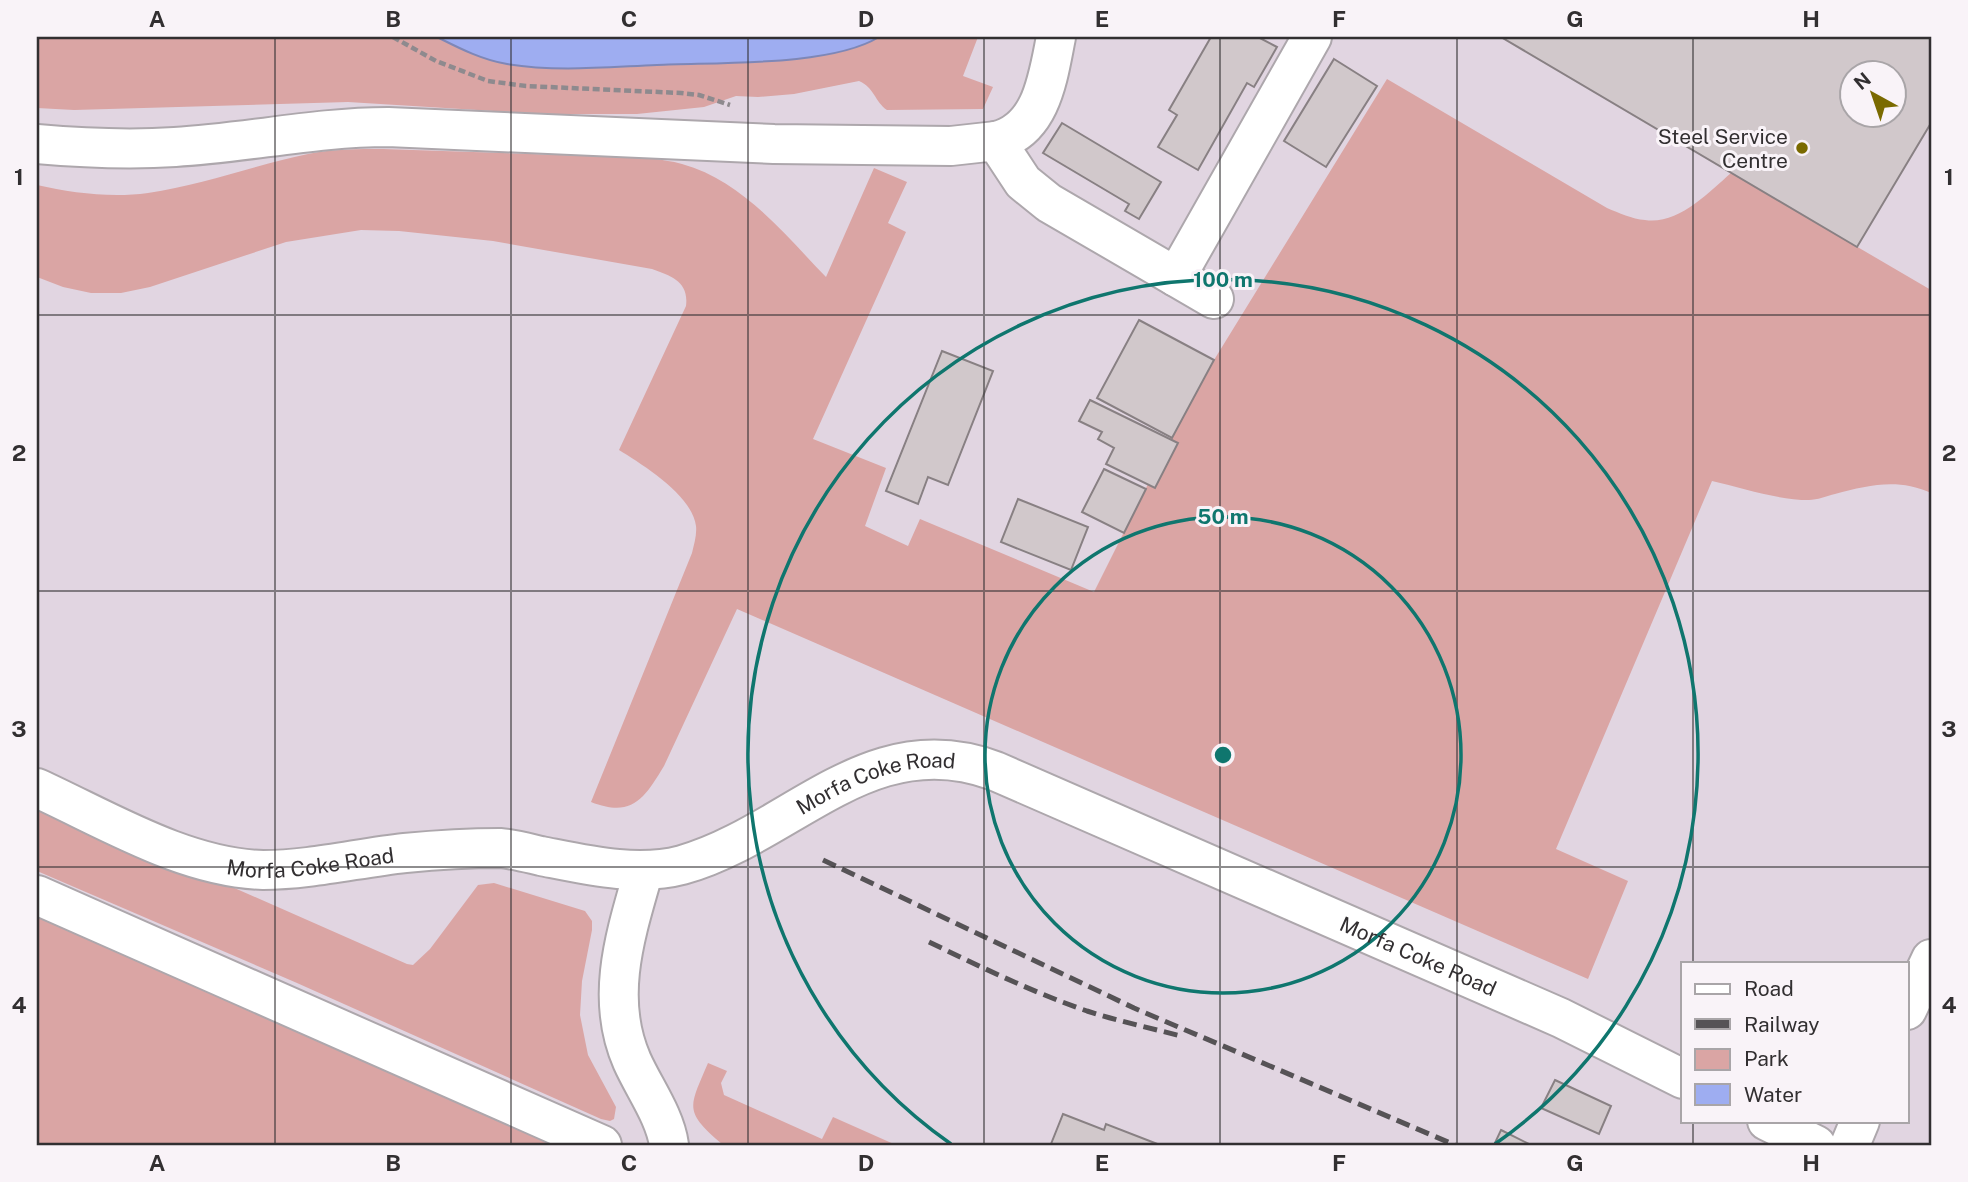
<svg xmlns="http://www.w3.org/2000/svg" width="1968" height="1182" font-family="'Public Sans',sans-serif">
  <rect width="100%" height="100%" fill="#ebe5eb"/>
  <path fill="#e1d5e1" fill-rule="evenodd" d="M37 37H1931V1145H37ZM1853 74H1895V116H1853ZM1683 963H1907V1121H1683Z"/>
  <g fill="#daa5a4">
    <path d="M37 37H437C459 48 482 60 507 64 556 72 607 67 657 64 714 62 831 67 879 37H978L963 76 993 87 983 109 887 110C875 102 874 87 859 81L794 94 758 97 736 96 704 107 637 114H544L348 102 74 110 37 108Z"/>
    <path d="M1387 79 1607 208C1619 213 1632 219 1645 220 1678 225 1708 193 1731 173L1931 290V493C1898 478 1869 485 1835 494 1827 496 1817 500 1809 500 1777 500 1743 488 1712 481L1556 849 1628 881 1588 979 737 609 664 766C644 799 632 818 591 802L692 553C694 544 697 535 696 526 692 495 643 465 619 450L686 306C689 282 672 276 652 269L493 241 399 231 361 230 286 242 150 287 121 293H91L63 287 37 277V185C72 193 111 198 148 193 202 185 255 165 308 154 333 149 358 149 383 149L650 158C661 160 672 161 682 164 743 181 784 234 826 277L874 168 907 182 888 223 906 232 813 439 886 468 865 526 908 546 920 519 1094 592 1148 484 1155 487 1177 443 1170 439 1214 360Z"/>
    <path d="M37 801 407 964 413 965 430 949 478 885 494 883 585 911 592 921V930L582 981 580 1015 588 1055 616 1107 614 1119 610 1121 601 1119 297 983 37 871Z"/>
    <path d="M37 912 565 1145H37Z"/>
    <path d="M708 1063 727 1071 721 1083 724 1095 822 1139 833 1117 896 1145H723C683 1111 689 1108 708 1063Z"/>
  </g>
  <path fill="#9eadf1" stroke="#7e87b7" stroke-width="2" d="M437 37H879C830 67 715 62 657 65 607 67 556 72 507 64 482 60 459 48 437 37Z"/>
  <g fill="#d1c8cb" stroke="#888083" stroke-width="2" fill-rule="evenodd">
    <path d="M1211 37H1258L1277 47 1254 87 1247 83 1198 170 1158 147 1177 115 1169 110Z"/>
    <path d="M1501 37H1931V123L1857 247ZM1853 74H1895V116H1853Z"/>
    <path d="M1334 59 1377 86 1326 167 1284 141Z"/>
    <path d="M1062 123 1161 182 1139 219 1125 211 1129 204 1043 153Z"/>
    <path d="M1139 320 1214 360 1172 438 1097 398Z"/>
    <path d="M942 351 993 371 948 485 928 477 918 504 886 491Z"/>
    <path d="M1090 400 1178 443 1155 488 1106 464 1114 448 1098 439 1102 432 1079 421Z"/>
    <path d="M1104 469 1146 489 1124 533 1082 512Z"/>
    <path d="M1018 499 1088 527 1071 570 1001 542Z"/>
    <path d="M1555 1080 1611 1106 1599 1134 1541 1108Z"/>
    <path d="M1063 1114 1104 1130 1106 1124 1160 1145H1055L1051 1144Z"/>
    <path d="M1501 1130 1531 1145H1494Z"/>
  </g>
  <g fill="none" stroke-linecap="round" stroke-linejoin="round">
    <g stroke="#ada7ac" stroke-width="42">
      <g id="minor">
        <path d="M996 141C1042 130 1048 77 1056 37"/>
        <path d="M37 144C83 148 129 150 175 147 246 143 316 127 388 127L774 144 951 146 996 141 1023 182 1049 203 1214 299"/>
        <path d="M1176 277 1312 37"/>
        <path id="s1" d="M37 788C107 820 185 868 263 870 311 870 358 858 405 853 436 850 468 848 500 848 513 849 528 853 541 856 587 865 637 877 682 865 792 834 870 724 995 771L1561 1018 1683 1079"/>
        <path d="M644 870C626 933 604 997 632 1061 644 1088 665 1116 669 1145"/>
        <path d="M37 895 602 1145"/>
        <path d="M1907 1010 1931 959"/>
        <path d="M1767 1121 1816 1145"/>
        <path d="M1850 1145 1860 1121"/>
      </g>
    </g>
    <path stroke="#8e8a8e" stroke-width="4.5" stroke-dasharray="7 3.5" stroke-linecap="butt" d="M393 37 436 61 488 81 526 86 681 93 699 95 730 105"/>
    <use href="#minor" stroke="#fff" stroke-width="38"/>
    <g stroke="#565356" stroke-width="5" stroke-dasharray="14 7" stroke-linecap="butt">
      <path d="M823 860 1134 1008 1455 1145"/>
      <path d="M929 942C981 967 1032 992 1087 1011 1118 1021 1150 1028 1181 1036"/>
    </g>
  </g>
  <path fill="none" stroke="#322f31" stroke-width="2" stroke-opacity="0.55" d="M275 37V1145M511 37V1145M748 37V1145M984 37V1145M1220 37V1145M1457 37V1145M1693 37V963M37 315H1931M37 591H1931M37 867H1931M1693 1121V1145"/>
  <g fill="none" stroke="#0f766e" stroke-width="3.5">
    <circle cx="1223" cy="755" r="238"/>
    <path d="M951 1144A475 475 0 1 1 1495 1144"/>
  </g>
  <circle fill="#7a6a00" stroke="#f9f3f8" stroke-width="2.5" cx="1802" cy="148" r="7"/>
  <g text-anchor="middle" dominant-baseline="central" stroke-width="6" stroke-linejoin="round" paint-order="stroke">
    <g font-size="21" fill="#322f31" stroke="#f9f3f8" text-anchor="end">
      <text x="1788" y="136">Steel Service<tspan x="1788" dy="24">Centre</tspan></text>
    </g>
    <g font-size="21" fill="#322f31" stroke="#f9f3f8">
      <text stroke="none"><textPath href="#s1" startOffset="878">Morfa Coke Road</textPath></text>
      <text stroke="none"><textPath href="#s1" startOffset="290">Morfa Coke Road</textPath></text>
      <text stroke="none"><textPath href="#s1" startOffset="1465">Morfa Coke Road</textPath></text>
    </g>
  </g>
  <circle cx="1223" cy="755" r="10" fill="#0f766e" stroke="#f9f3f8" stroke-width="3.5"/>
  <g font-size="21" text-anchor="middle" font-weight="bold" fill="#0f766e" stroke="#f9f3f8" stroke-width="6" stroke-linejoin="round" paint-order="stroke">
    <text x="1223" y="287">100 m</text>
    <text x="1223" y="524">50 m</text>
  </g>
  <rect width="1968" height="1182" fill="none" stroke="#f9f3f8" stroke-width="77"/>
  <rect x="1681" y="962" width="228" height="161" fill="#f9f3f8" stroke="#a9a5a8" stroke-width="2"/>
  <rect x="1695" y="984" width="35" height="10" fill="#ffffff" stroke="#a9a5a8" stroke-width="2"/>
  <text x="1744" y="996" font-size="21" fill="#322f31">Road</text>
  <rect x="1695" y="1019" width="35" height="10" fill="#565356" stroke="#a9a5a8" stroke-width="2"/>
  <text x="1744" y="1032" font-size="21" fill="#322f31">Railway</text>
  <rect x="1695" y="1049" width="35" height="21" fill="#daa5a4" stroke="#a9a5a8" stroke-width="2"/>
  <text x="1744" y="1066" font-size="21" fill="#322f31">Park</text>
  <rect x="1695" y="1084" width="35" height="21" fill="#9eadf1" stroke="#a9a5a8" stroke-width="2"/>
  <text x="1744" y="1102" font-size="21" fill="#322f31">Water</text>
  <g transform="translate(1873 94) rotate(320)"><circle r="33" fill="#f9f3f8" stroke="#a9a5a8" stroke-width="2"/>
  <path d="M0-5L12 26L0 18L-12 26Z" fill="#7a6a00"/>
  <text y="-10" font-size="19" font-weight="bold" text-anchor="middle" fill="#322f31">N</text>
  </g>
  <rect x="38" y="38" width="1892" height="1106" fill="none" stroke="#322f31" stroke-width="2.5"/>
  <g font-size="23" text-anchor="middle" font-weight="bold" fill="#322f31">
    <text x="157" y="27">A</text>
    <text x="393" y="27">B</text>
    <text x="629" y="27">C</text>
    <text x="866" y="27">D</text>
    <text x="1102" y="27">E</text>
    <text x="1339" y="27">F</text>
    <text x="1575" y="27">G</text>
    <text x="1811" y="27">H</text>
    <text x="19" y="185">1</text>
    <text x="1949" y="185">1</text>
    <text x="19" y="461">2</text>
    <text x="1949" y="461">2</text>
    <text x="19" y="737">3</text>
    <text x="1949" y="737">3</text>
    <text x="19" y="1013">4</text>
    <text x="1949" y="1013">4</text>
    <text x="157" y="1171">A</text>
    <text x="393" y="1171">B</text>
    <text x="629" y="1171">C</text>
    <text x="866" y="1171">D</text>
    <text x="1102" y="1171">E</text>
    <text x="1339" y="1171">F</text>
    <text x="1575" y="1171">G</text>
    <text x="1811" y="1171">H</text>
  </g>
</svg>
